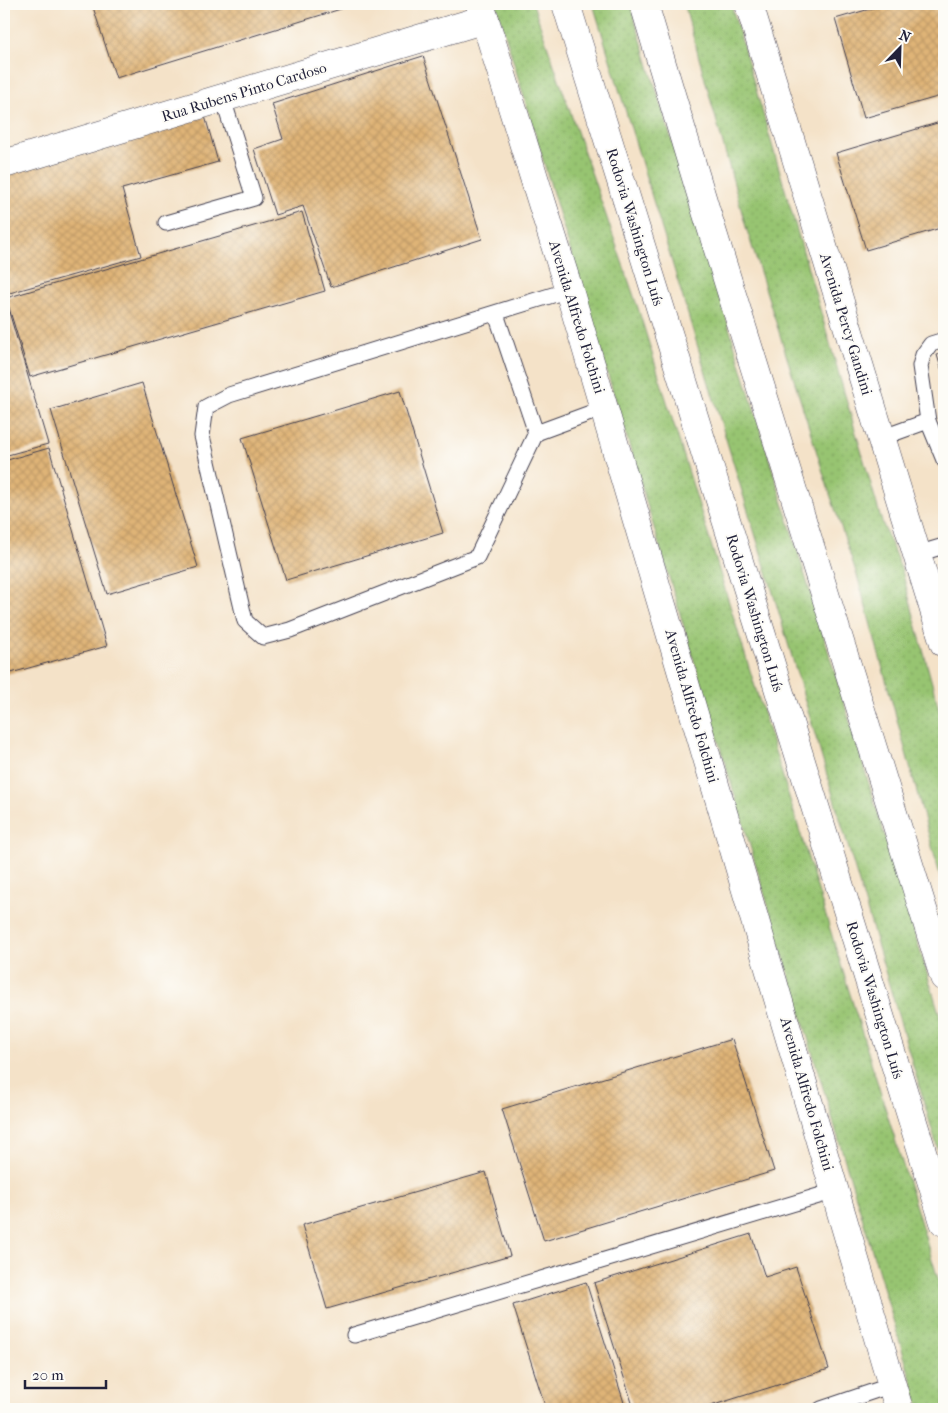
<svg xmlns="http://www.w3.org/2000/svg" width="948" height="1413" font-family="'IM FELL French Canon',serif">
  <defs>
    <pattern id="grass-dots" width="8" height="8" patternUnits="userSpaceOnUse" patternTransform="scale(1.25)"><rect width="8" height="8" fill="#97c471"/><path d="M2 2h.1M6 6h.1" fill="none" stroke="#82a863" stroke-width="1.8" stroke-linecap="round"/></pattern>
    <pattern id="building-cross-hatch" width="8" height="8" patternUnits="userSpaceOnUse" patternTransform="scale(1.25)"><rect width="8" height="8" fill="#dfb477"/><path d="M0 0l8 8M0 8l8-8" fill="none" stroke="#bf9a68"/></pattern>
  </defs>
  <rect width="100%" height="100%" fill="#fdfcf7"/>
  <filter id="ink" filterUnits="userSpaceOnUse"><feTurbulence type="fractalNoise" baseFrequency=".02" numOctaves="2"/><feDisplacementMap in="SourceGraphic" scale="10" xChannelSelector="R" yChannelSelector="G"/><feConvolveMatrix kernelMatrix="1 2 1 2 8 2 1 2 1" color-interpolation-filters="sRGB"/></filter>
  <filter id="wash" filterUnits="userSpaceOnUse"><feTurbulence type="fractalNoise" baseFrequency=".0096" numOctaves="4" result="noise"/><feDisplacementMap in="SourceGraphic" scale="20" xChannelSelector="R" yChannelSelector="G"/><feGaussianBlur stdDeviation="1.12" result="paint"/><feColorMatrix in="noise" values="0 0 0 0 0 0 0 0 0 0 0 0 0 0 0 0 0 1.4 0 .05"/><feComposite in="paint" operator="in"/></filter>
  <g filter="url(#wash)">
    <rect width="100%" height="100%" fill="#f4e2c8"/>
    <g fill="url(#grass-dots)" stroke="#5c7356">
      <path d="M496 4H533L638 308 944 1298V1409H920Z"/>
      <path d="M593 4H630L944 1029V1170L771 586Z"/>
      <path d="M684 4H731L882 522 902 571 944 728V890L857 575 828 488 746 227Z"/>
    </g>
    <g id="blocks">
      <g fill="url(#building-cross-hatch)">
        <path d="M92 4H357L116 78Z"/>
        <path d="M887 4H944V95L864 118 835 19Z"/>
        <path d="M423 56 482 239 331 287 303 206 275 215 254 149 283 139 272 104Z"/>
        <path d="M205 116 218 162 122 189 141 256 6 294 4 287V173Z"/>
        <path d="M944 121V227L866 250 836 153Z"/>
        <path d="M302 212 325 291 30 377 6 298Z"/>
        <path d="M9 312 48 444 4 456V313Z"/>
        <path d="M944 353V378L937 355Z"/>
        <path d="M142 383 198 567 107 594 51 410Z"/>
        <path d="M400 391 443 533 286 580 242 438Z"/>
        <path d="M49 448 107 646 4 675V461Z"/>
        <path d="M732 1039 774 1171 544 1241 502 1109Z"/>
        <path d="M486 1172 510 1256 327 1309 302 1225Z"/>
        <path d="M751 1234 765 1277 796 1267 829 1369 701 1409H634L594 1283Z"/>
        <path d="M586 1282 626 1409H546L513 1305Z"/>
      </g>
    </g>
  </g>
  <g filter="url(#ink)">
    <use href="#blocks" fill-opacity="0" stroke="#423f50" stroke-width="1"/>
    <g fill="none" stroke-linecap="round" stroke-linejoin="round">
      <g stroke="#423f50" stroke-width="17">
        <g id="lane">
          <path d="M166 223 254 198 223 99"/>
          <path d="M496 314 536 433 477 557 290 630 263 637 245 621 202 436 206 407 229 395 569 290"/>
          <path d="M944 340 931 344 923 355 920 366 928 421 944 460"/>
          <path d="M536 433 604 408"/>
          <path d="M881 438 928 421"/>
          <path d="M917 554 944 546"/>
          <path d="M354 1335 835 1191"/>
          <path d="M821 1409 892 1385"/>
        </g>
      </g>
      <g stroke="#423f50" stroke-width="29">
        <path id="street" d="M4 164 485 19"/>
      </g>
      <g stroke="#423f50" stroke-width="29">
        <g id="secondary">
          <path d="M480 4 569 290 899 1409"/>
          <path d="M749 4 944 643"/>
        </g>
      </g>
      <g stroke="#423f50" stroke-width="29">
        <g id="highway">
          <path d="M566 4 944 1222"/>
          <path d="M644 4 706 211 944 977"/>
        </g>
      </g>
      <use href="#lane" stroke="#fff" stroke-width="15"/>
      <use href="#street" stroke="#fff" stroke-width="28"/>
      <use href="#secondary" stroke="#fff" stroke-width="28"/>
      <use href="#highway" stroke="#fff" stroke-width="28"/>
    </g>
  </g>
  <g text-anchor="middle" dominant-baseline="central" stroke-width="4" stroke-linejoin="round" paint-order="stroke">
    <g font-size="15" fill="#22223b" stroke="#fdfcf7">
      <text transform="translate(244 92) rotate(-17)">Rua Rubens Pinto Cardoso</text>
      <text transform="translate(635 227) rotate(73)">Rodovia Washington Luís</text>
      <text transform="translate(577 317) rotate(73)">Avenida Alfredo Folchini</text>
      <text transform="translate(846 324) rotate(73)">Avenida Percy Gandini</text>
      <text transform="translate(755 613) rotate(73)">Rodovia Washington Luís</text>
      <text transform="translate(692 706) rotate(74)">Avenida Alfredo Folchini</text>
      <text transform="translate(875 1000) rotate(73)">Rodovia Washington Luís</text>
      <text transform="translate(807 1094) rotate(74)">Avenida Alfredo Folchini</text>
    </g>
  </g>
  <rect width="948" height="1413" fill="none" stroke="#fdfcf7" stroke-width="20"/>
  <g transform="translate(900 48) rotate(23)" stroke="#fdfcf7" stroke-width="4" paint-order="stroke">
  <path d="M0-4L9 19L0 12L-9 19Z" fill="#22223b"/>
  <text y="-8" font-size="14" font-weight="bold" text-anchor="middle" fill="#22223b">N</text>
  </g>
  <path d="M25 1380v8h81v-8" fill="none" stroke="#22223b" stroke-width="2.5"/>
  <text x="32" y="1380" font-size="15" fill="#22223b" stroke="#fdfcf7" stroke-width="4" paint-order="stroke">20 m</text>
</svg>
